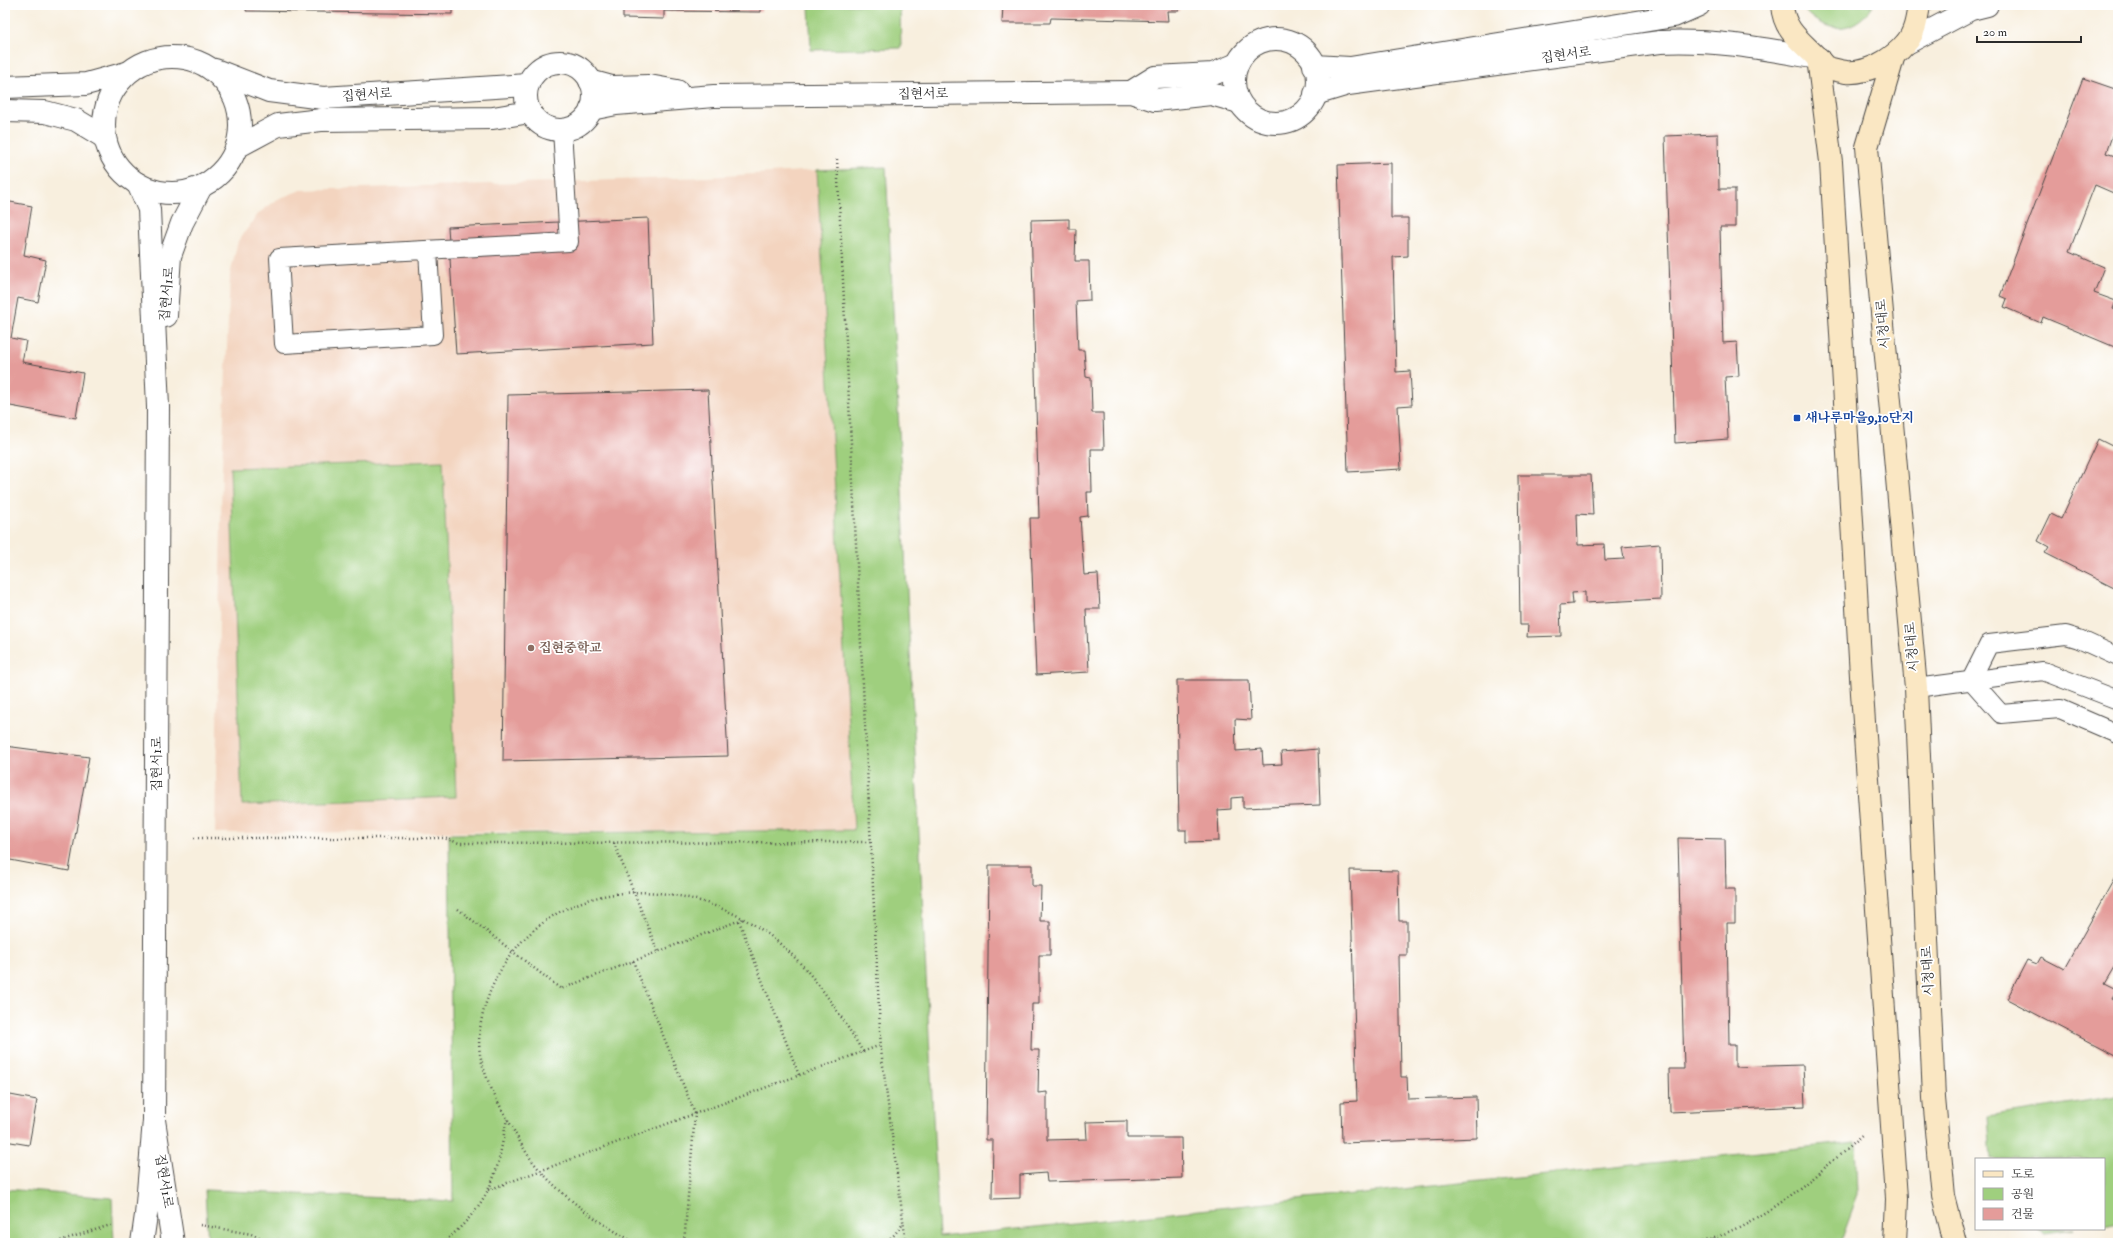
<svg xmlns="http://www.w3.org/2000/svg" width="2123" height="1248" font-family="'IM FELL Double Pica','Noto Serif KR',serif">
  <rect width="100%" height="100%" fill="#fff"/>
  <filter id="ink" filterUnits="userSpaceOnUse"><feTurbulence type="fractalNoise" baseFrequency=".025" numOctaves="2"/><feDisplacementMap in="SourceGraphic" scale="8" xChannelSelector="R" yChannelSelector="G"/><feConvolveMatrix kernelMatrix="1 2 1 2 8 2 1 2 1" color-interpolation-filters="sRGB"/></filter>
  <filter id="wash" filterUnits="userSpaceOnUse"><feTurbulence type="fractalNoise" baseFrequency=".012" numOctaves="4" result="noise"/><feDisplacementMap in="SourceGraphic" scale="16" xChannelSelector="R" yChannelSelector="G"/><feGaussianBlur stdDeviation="0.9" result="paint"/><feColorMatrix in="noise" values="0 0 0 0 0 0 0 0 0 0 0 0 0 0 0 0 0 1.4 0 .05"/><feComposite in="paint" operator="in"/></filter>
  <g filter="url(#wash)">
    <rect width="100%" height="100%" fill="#f8efde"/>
    <path fill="#f3d4bf" d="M817 170 854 830 215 833 222 466 230 275 238 241 259 213 278 199 301 190 708 177Z"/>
    <g fill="#9fcf7e" stroke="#657d54">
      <path d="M809 5H900L901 48 811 50Z"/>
      <path d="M1800 5H1873C1854 36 1821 34 1800 5Z"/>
      <path d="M886 167 939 1237 1856 1142 1858 1194 1840 1243H208L205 1190 453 1201 449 834 854 830 817 170Z"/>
      <path d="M443 461 456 797 242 805 230 468Z"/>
      <path d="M2118 1096V1222L2104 1225V1159H1991L1988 1116Z"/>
      <path d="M5 1189 112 1198 114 1243H5Z"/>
      <path d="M2038 1229H2074L2045 1233Z"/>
    </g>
    <g id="blocks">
      <g fill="#e49c9a">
        <path d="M247 5H452V14L246 11Z"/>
        <path d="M618 5H761V12L664 11V19L623 18V10H618Z"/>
        <path d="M1003 5H1179V11H1167L1168 21 1051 18 1050 23H1002Z"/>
        <path d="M2083 78 2118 90V119L2106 153 2118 157 2117 171 2118 195 2095 185 2069 252 2104 267 2094 293 2116 301 2113 309 2118 311 2117 348 2043 317 2041 323 2004 307 2007 299 2000 296Z"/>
        <path d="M1718 134 1719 189H1735V227H1720L1723 343 1737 342 1739 376 1725 377 1728 439 1675 443 1665 136Z"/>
        <path d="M1391 163V218H1408V256L1393 257 1396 372 1410 371 1412 405 1398 406 1401 469 1348 472 1338 165Z"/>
        <path d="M5 201 32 206 24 255 46 260 38 302 18 298 11 338 26 341 22 362 83 373 76 418 5 405Z"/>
        <path d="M648 218 653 343 456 354 448 227Z"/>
        <path d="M1069 219V229H1076L1075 261H1089L1090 300 1076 301 1078 350H1084L1086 377 1091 378 1092 413H1103L1104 449H1091L1092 492H1087L1088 516 1080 517 1084 575 1098 574 1100 609H1086L1089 672 1036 675 1030 518H1039L1031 220Z"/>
        <path d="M708 390 728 756 503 761 508 395Z"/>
        <path d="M2098 439 2118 449V590L2045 553 2049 547 2038 541 2051 514 2061 519Z"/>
        <path d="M1518 475H1591L1593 515 1577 514 1578 545 1604 544 1605 560 1624 559 1622 547 1660 544 1661 599 1585 603V592L1572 593 1573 604 1560 605 1561 636 1527 637 1528 625H1520Z"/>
        <path d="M1177 680H1249L1251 720 1235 719 1236 751 1262 749 1263 765 1282 764 1281 752 1318 749 1320 805 1243 808V797L1231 798V809L1218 810 1219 841 1186 842V830H1179Z"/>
        <path d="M5 746 89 757 69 871 5 859Z"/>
        <path d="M1678 838 1725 839 1726 889H1735V923H1727L1729 1045H1735V1067L1803 1065 1805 1106 1670 1112 1669 1069H1684Z"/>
        <path d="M989 865H1032V886H1041L1040 921H1050V955H1039V1004H1032L1031 1050H1039L1038 1093 1047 1092V1140L1087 1139 1086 1122 1127 1121V1138H1181L1182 1178 1047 1182 1046 1173 1020 1175V1198L992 1199 993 1140H986Z"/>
        <path d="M1350 870 1398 871 1399 921H1407V955H1399L1401 1077H1407L1408 1099 1476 1097 1477 1138 1342 1143 1341 1102 1357 1101Z"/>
        <path d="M2118 872V961L2105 983 2117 989 2112 998 2118 1001V1057L2007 999 2027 960 2037 964 2041 957 2064 969Z"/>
        <path d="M5 1094 37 1100 29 1145 5 1141Z"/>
      </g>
    </g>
  </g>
  <g filter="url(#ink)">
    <use href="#blocks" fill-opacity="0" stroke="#4a4846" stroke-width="1"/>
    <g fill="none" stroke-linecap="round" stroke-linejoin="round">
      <g stroke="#4a4846" stroke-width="20">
        <g id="lane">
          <path d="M428 251 433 335 284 344 279 258 569 242 562 130"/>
          <path d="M2118 657 2079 639 2066 635 1989 644 1971 680 2001 714 2060 709 2118 734"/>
          <path d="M1916 688 2043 671 2118 700"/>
        </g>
      </g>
      <g stroke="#4a4846" stroke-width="24">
        <g id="street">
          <circle cx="1276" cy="81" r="42"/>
          <path d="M1907 43 1971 9 1987 5"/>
          <circle cx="172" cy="125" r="68"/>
          <circle cx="560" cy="96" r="34"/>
          <path d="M1314 66 1350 68 1674 16 1699 5"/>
          <path d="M215 70 269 91 323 98 528 85"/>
          <path d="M590 81 612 87 649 86 677 91"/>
          <path d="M5 87 86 84 126 73"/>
          <path d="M1131 92 1155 77 1213 74 1237 64"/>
          <path d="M1315 94 1348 84 1660 42C1714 39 1765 49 1818 58"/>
          <path d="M591 109 616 104 714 96 1131 92 1155 100 1211 94 1239 102"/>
          <path d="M5 111 45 112 76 120 104 137"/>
          <path d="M237 147 278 125 321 120 493 118 530 112"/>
          <path d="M138 184 149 209 158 407 154 1120"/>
          <path d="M166 316 170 256 182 223 201 187"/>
          <path d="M142 1243 146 1215 154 1120 173 1243"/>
        </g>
      </g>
      <g stroke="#4a4846" stroke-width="24">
        <g id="secondary">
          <path d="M1782 5C1784 36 1809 45 1825 67 1832 69 1839 71 1846 72 1868 74 1893 59 1906 43 1915 33 1917 18 1919 5"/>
          <path d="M1894 55 1867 147 1916 688 1934 1098 1943 1196 1955 1243"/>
          <path d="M1818 58 1831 162 1862 693 1897 1198 1895 1243"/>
        </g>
      </g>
      <g stroke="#4a4846" stroke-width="2.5" stroke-dasharray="1 3" stroke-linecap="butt">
        <path d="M837 159 881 1050 906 1243"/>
        <path d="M194 838H444L459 843 871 842"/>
        <path d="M614 843 658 952"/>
        <path d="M458 909 561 989 743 919"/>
        <path d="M739 921 799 1075"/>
        <path d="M633 961 695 1114 684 1243"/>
        <path d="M488 1190 881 1045"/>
        <path d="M200 1225 251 1234 274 1243"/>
        <path d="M1712 1239 1713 1243"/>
        <path d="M53 1243 114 1224"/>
        <path d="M442 1243C461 1229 477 1211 488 1190 499 1170 502 1142 507 1119"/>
        <path d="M636 1243C599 1224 552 1190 528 1155 522 1146 517 1137 512 1127 499 1105 485 1080 480 1054 476 1029 486 996 499 973 551 880 665 873 751 923 801 952 834 1004 863 1052"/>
        <path d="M884 1243 894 1235 903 1224"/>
        <path d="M1698 1243C1762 1225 1813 1178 1863 1135"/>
      </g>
      <use href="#lane" stroke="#fff" stroke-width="18"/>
      <use href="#street" stroke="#fff" stroke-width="22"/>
      <use href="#secondary" stroke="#fae7c3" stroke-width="22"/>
    </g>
  </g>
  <rect fill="#1a4fb4" stroke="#fff" stroke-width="1.5" x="1793" y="414" width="8" height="8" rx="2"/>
  <circle fill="#8d6e63" stroke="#fff" stroke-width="1.5" cx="531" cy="648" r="4"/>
  <g text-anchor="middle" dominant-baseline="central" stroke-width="3.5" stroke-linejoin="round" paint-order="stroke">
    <g font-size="13" fill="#2b2b2b" stroke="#fff">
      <text transform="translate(1566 55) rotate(-8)">집현서로</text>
      <text transform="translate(923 94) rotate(-1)">집현서로</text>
      <text transform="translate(367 95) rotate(-4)">집현서로</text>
      <text transform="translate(167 294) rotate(-85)">집현서1로</text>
      <text transform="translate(1883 324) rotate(-95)">시청대로</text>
      <text transform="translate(1912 647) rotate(-95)">시청대로</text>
      <text transform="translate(157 764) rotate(-90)">집현서1로</text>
      <text transform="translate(1928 971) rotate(-93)">시청대로</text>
      <text transform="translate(164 1181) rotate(81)">집현서1로</text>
    </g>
    <g font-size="13" font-weight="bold" fill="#164399" stroke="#fff" text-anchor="start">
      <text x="1805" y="418">새나루마을9,10단지</text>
    </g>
    <g font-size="13" font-weight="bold" fill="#785e54" stroke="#fff" text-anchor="start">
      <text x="539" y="648">집현중학교</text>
    </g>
  </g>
  <rect width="2123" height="1248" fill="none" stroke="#fff" stroke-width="20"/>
  <rect x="1975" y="1158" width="130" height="72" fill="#ffffff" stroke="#aaaaaa"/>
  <rect x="1983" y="1171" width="20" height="6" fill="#fae7c3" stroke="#aaaaaa"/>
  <text x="2011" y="1178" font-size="12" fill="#2b2b2b">도로</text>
  <rect x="1983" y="1188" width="20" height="12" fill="#9fcf7e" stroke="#aaaaaa"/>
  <text x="2011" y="1198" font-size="12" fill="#2b2b2b">공원</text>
  <rect x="1983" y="1208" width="20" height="12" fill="#e49c9a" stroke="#aaaaaa"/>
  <text x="2011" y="1218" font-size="12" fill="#2b2b2b">건물</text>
  <path d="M1977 36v6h104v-6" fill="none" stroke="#2b2b2b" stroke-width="2"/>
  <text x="1983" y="36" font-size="12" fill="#2b2b2b" stroke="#ffffff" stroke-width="3" paint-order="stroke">20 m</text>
</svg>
